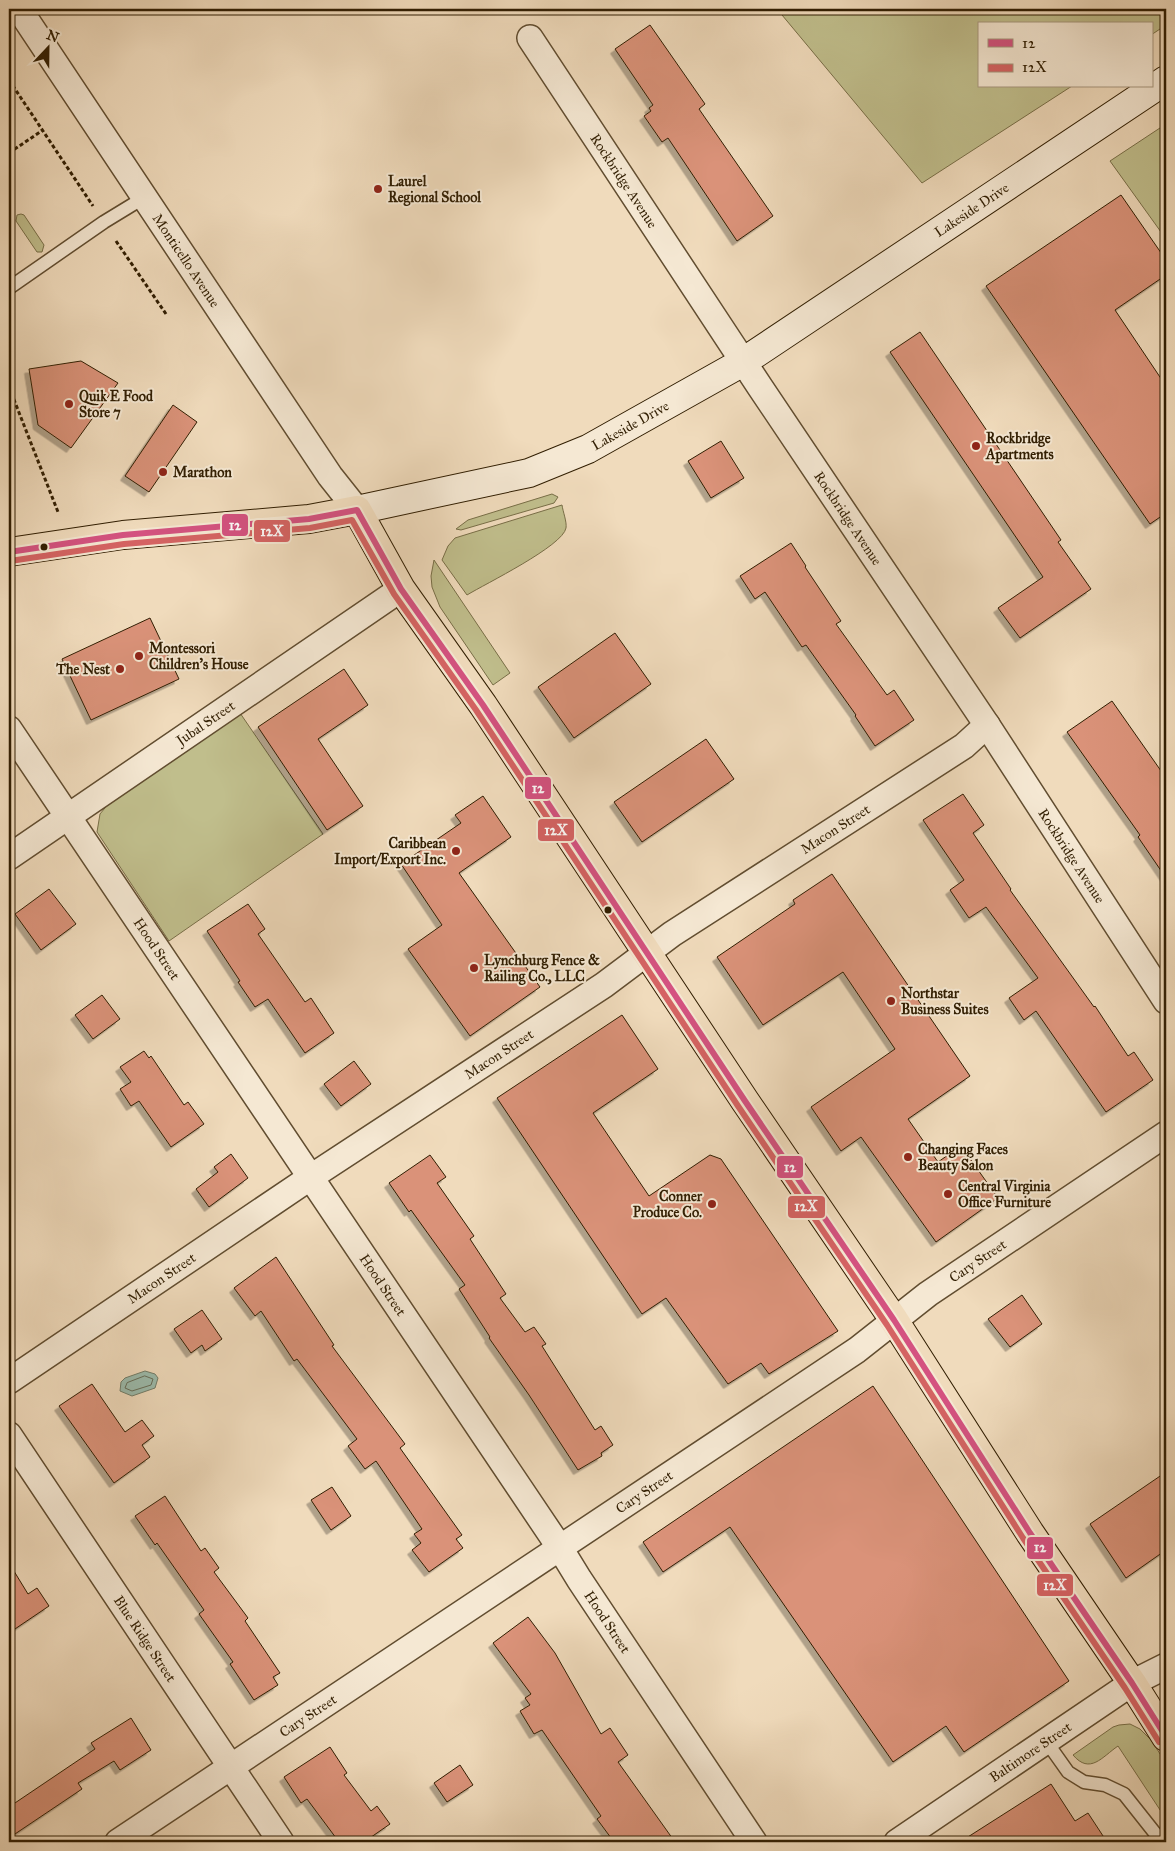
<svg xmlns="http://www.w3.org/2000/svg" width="1175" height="1851" font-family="'IM FELL Great Primer',serif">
  <defs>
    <filter id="shadow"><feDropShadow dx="-4.5" dy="4.5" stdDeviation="0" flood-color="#0004"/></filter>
  </defs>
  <rect width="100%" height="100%" fill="#f0dbbc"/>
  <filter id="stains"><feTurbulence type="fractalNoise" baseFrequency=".004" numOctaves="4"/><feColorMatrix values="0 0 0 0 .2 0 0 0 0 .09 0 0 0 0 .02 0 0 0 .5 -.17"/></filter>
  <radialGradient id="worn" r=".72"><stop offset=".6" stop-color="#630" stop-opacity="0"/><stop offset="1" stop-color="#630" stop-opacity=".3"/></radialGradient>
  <g fill="#c0be8c" stroke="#786e47">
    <path d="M777 9H1166V25L1151 35V24H979V86H1072L922 183Z"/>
    <path d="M1166 124V239L1110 161Z"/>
    <path d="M21 214 24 215 44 245 42 252H37L16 221 17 215Z"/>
    <path d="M552 494 558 497 554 503 461 530 456 529 468 520Z"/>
    <path d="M562 505C563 512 567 522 566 528 563 546 485 584 467 595L442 560 448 546 455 538Z"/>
    <path d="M434 560 510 673 493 685 440 607 432 587 431 576Z"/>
    <path d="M240 713 323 834 169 941 97 832 100 814 109 803Z"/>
    <path d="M1130 1724 1140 1729 1151 1740 1166 1763V1819L1118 1746C1102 1757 1090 1775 1073 1755L1113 1727 1119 1725Z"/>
  </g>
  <path fill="#9bbbac" stroke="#717c68" d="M145 1371 155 1374 158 1378 155 1388 132 1396 120 1391 121 1382 125 1378Z"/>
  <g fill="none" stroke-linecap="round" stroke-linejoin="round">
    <path stroke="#666c57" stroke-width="1" d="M145 1376 153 1379 151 1385 132 1391 125 1388 127 1383Z"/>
  </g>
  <g fill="#da9279" stroke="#311e02" filter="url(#shadow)">
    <path d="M650 25 705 104 699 109 773 216 737 241 668 138 662 142 644 116 651 111 649 108 653 105 615 49Z"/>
    <path d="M1121 195 1166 260V275L1115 310 1166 386V513L1150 524 986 286Z"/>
    <path d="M920 332 1061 540 1058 542 1091 589 1020 638 998 608 1043 577 890 352Z"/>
    <path d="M81 361 118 383 71 448 38 425 29 369Z"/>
    <path d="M173 405 197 422 149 492 125 476Z"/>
    <path d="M721 441 744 478 711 498 688 461Z"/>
    <path d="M791 543 806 566 805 567 841 621 836 624 887 695 894 690 914 720 875 746 855 716 856 715 806 645 802 647 765 592 755 599 740 576Z"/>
    <path d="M150 618 179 679 91 720 62 659Z"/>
    <path d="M615 633 651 684 574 738 538 687Z"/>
    <path d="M344 669 368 705 318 739 363 806 327 830 258 727Z"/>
    <path d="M1112 701 1166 778V878L1138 837 1140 835 1067 732Z"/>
    <path d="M706 739 734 779 642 842 614 802Z"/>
    <path d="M963 794 984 825 973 833 1011 889 1010 890 1094 1007 1095 1006 1128 1056 1134 1052 1153 1080 1106 1112 1036 1011 1024 1020 1009 998 1038 978 986 907 969 918 950 890 964 880 923 820Z"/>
    <path d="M483 796 511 837 459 873 540 987 470 1036 408 949 442 925 401 864 461 823 455 815Z"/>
    <path d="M832 874 970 1076 908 1119 938 1162 961 1146 998 1198 936 1242 861 1137 841 1151 811 1107 895 1049 843 972 763 1025 717 957 795 904 793 900Z"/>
    <path d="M49 889 76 924 41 950 15 914Z"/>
    <path d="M248 904 265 929 258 934 305 1002 311 998 334 1033 305 1053 268 999 255 1007 238 982 240 981 207 931Z"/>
    <path d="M102 995 120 1019 93 1039 75 1015Z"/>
    <path d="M622 1015 658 1069 593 1113 649 1196 710 1155 721 1159 838 1331 769 1374 761 1363 728 1384 666 1298 642 1314 497 1098Z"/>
    <path d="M144 1051 149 1058 151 1056 184 1105 188 1102 204 1124 171 1147 139 1101 131 1106 120 1089 131 1082 120 1067Z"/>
    <path d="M354 1061 371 1084 341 1106 324 1084Z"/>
    <path d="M231 1154 248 1178 209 1207 196 1189 218 1172 214 1167Z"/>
    <path d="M430 1155 446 1177 437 1183 474 1236 470 1239 506 1294 500 1298 525 1332 534 1327 546 1344 542 1346 595 1430 601 1426 613 1445 601 1453 602 1456 578 1470 529 1395 489 1338 490 1337 459 1289 465 1285 411 1210 409 1212 389 1183Z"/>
    <path d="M276 1257 334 1345 332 1346 405 1444 400 1448 462 1535 456 1539 463 1548 429 1572 412 1550 421 1543 414 1534 422 1529 376 1461 365 1469 348 1446 357 1439 297 1359 294 1361 261 1311 255 1316 234 1288Z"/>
    <path d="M1022 1295 1042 1324 1010 1347 988 1319Z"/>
    <path d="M202 1310 222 1339 205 1351 202 1345 191 1353 174 1329Z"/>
    <path d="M92 1384 125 1432 142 1420 154 1436 142 1445 150 1457 114 1483 59 1406Z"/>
    <path d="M873 1386 1069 1681 964 1752 946 1726 893 1762 730 1527 663 1572 643 1542Z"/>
    <path d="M1166 1472V1550L1126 1578 1090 1524Z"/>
    <path d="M332 1487 351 1516 331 1530 311 1500Z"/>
    <path d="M165 1496 201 1551 205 1548 219 1568 214 1572 248 1618 245 1621 280 1673 273 1677 278 1685 254 1700 230 1664 233 1662 199 1614 204 1610 157 1543 155 1545 135 1516Z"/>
    <path d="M9 1563 28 1594 37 1588 49 1606 9 1633Z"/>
    <path d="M528 1617 555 1653 601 1734 610 1728 628 1755 618 1762 675 1842H614L597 1819 601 1816 542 1730 534 1734 520 1711 530 1705 525 1698 531 1694 493 1643Z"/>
    <path d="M131 1718 151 1750 120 1770 114 1761 78 1783 82 1789 9 1838V1807L95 1749 91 1743Z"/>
    <path d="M330 1747 347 1773 344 1775 371 1811 377 1806 390 1824 364 1842H339L307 1799 301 1803 284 1777Z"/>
    <path d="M460 1765 473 1785 447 1802 434 1783Z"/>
    <path d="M1051 1784 1075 1821 1088 1813 1107 1842H960Z"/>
  </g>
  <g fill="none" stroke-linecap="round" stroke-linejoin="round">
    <g stroke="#614d30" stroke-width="15">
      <g id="lane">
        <path d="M9 288 104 222 145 197"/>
        <path d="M1046 1741 1068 1772 1084 1782 1105 1785 1124 1794 1162 1842"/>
      </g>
    </g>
    <g stroke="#614d30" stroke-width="28">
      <g id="street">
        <path id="s1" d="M19 9 330 476 357 510"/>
        <path id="s2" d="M530 38 760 387 987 725 1166 1001"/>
        <path id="s3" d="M9 729 560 1548 579 1579 754 1842"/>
        <path id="s4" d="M9 857 401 589"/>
        <path id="s5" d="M9 1381 311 1177 604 985 672 934 964 746 987 725"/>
        <path id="s6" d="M9 1435 281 1842"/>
        <path id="s7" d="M118 1842 857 1350 928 1294 1166 1134"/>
        <path id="s8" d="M897 1842 1132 1683 1166 1666"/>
      </g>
    </g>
    <g stroke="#311e02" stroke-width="30">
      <g id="secondary">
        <path id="s9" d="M357 510 529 473 588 449 743 362 1166 80"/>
      </g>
    </g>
    <g stroke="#311e02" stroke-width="30">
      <path id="primary" d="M9 552 123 535 309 519 357 510 401 589 483 705 745 1101 894 1320 1030 1533 1132 1683 1166 1737"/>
    </g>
    <g stroke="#311e02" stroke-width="3" stroke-dasharray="4 2.5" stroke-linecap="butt">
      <path d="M9 80 93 206"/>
      <path d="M9 92 14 88"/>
      <path d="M9 153 43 130"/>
      <path d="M116 241 166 314"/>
      <path d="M9 387 58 512"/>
    </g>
    <use href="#lane" stroke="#f5e8d3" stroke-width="12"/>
    <use href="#street" stroke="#f5e8d3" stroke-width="25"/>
    <use href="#secondary" stroke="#f5e8d3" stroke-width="28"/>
    <use href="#primary" stroke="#f0dbbc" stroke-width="28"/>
    <g stroke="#f5e8d3" stroke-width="10">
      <path id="bus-1" d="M9 552 123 535 309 519 357 510 401 589 483 705 745 1101 894 1320 1030 1533 1132 1683 1166 1737"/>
    </g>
    <g stroke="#f5e8d3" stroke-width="10">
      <path id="bus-2" d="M10 561 124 544 310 528 352 520 394 594 476 710 738 1106 887 1325 1023 1538 1125 1688 1159 1742"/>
    </g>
    <use href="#bus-1" stroke="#d45280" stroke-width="6"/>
    <use href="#bus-2" stroke="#d56363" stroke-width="6"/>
  </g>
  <g fill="#8f2418" stroke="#f5e8d3" stroke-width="2">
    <circle cx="378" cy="189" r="5"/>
    <circle cx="69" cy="404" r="5"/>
    <circle cx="976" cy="446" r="5"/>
    <circle cx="163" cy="472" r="5"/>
    <circle cx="139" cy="656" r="5"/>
    <circle cx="120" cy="669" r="5"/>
    <circle cx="456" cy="851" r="5"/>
    <circle cx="474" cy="968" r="5"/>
    <circle cx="891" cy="1001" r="5"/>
    <circle cx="908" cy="1157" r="5"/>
    <circle cx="948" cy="1194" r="5"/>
    <circle cx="712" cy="1204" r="5"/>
  </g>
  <g fill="#311e02" stroke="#f5e8d3" stroke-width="2">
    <circle cx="44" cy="547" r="4.5"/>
    <circle cx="608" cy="910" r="4.5"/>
  </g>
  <g text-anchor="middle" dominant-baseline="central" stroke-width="4" stroke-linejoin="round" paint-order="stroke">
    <g font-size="14" font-weight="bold" fill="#311e02" stroke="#f5e8d3" text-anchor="start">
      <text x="388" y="181">Laurel<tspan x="388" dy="16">Regional School</tspan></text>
      <text x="79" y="396">Quik E Food<tspan x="79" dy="16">Store 7</tspan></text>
      <text x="986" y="438">Rockbridge<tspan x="986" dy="16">Apartments</tspan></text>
      <text x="173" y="472">Marathon</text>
      <text x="149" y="648">Montessori<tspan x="149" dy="16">Children's House</tspan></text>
      <text x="110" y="669" text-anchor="end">The Nest</text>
      <text x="446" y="843" text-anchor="end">Caribbean<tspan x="446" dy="16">Import/Export Inc.</tspan></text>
      <text x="484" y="960">Lynchburg Fence &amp;<tspan x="484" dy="16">Railing Co., LLC</tspan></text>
      <text x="901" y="993">Northstar<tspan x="901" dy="16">Business Suites</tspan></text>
      <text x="918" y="1149">Changing Faces<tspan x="918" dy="16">Beauty Salon</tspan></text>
      <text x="958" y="1186">Central Virginia<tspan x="958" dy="16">Office Furniture</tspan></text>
      <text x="702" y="1196" text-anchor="end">Conner<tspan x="702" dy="16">Produce Co.</tspan></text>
    </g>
    <g font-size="14" fill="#311e02" stroke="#f5e8d3">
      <text stroke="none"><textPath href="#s2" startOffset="171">Rockbridge Avenue</textPath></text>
      <text stroke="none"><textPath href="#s9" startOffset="692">Lakeside Drive</textPath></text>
      <text stroke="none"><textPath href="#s1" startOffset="302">Monticello Avenue</textPath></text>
      <text stroke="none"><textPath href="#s9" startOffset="288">Lakeside Drive</textPath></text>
      <text stroke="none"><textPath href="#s2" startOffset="576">Rockbridge Avenue</textPath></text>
      <text stroke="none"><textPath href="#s4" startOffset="238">Jubal Street</textPath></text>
      <text stroke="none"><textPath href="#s5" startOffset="994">Macon Street</textPath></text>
      <text stroke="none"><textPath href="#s2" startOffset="981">Rockbridge Avenue</textPath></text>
      <text stroke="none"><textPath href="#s3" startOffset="265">Hood Street</textPath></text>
      <text stroke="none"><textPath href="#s5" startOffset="589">Macon Street</textPath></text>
      <text stroke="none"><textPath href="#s7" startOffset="1038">Cary Street</textPath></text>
      <text stroke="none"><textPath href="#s5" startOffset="184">Macon Street</textPath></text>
      <text stroke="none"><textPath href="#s3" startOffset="670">Hood Street</textPath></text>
      <text stroke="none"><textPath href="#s7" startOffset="632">Cary Street</textPath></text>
      <text stroke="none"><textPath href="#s3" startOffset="1075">Hood Street</textPath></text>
      <text stroke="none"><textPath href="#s6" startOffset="245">Blue Ridge Street</textPath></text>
      <text stroke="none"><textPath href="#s7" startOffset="228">Cary Street</textPath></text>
      <text stroke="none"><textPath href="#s8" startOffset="161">Baltimore Street</textPath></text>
    </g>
  </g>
  <g stroke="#f5e8d3" stroke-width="2">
    <rect x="221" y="513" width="28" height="24" rx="5" fill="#d45280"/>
    <rect x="253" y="519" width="38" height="24" rx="5" fill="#d56363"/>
    <rect x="524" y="776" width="28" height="24" rx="5" fill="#d45280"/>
    <rect x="537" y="818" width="38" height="24" rx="5" fill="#d56363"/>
    <rect x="776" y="1155" width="28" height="24" rx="5" fill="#d45280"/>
    <rect x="787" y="1195" width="39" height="24" rx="5" fill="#d56363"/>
    <rect x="1026" y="1536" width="28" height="24" rx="5" fill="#d45280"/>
    <rect x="1036" y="1573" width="38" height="24" rx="5" fill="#d56363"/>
  </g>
  <g font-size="14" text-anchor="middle" font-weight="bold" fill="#fff">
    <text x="235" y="530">12</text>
    <text x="272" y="536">12X</text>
    <text x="538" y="793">12</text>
    <text x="556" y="835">12X</text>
    <text x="790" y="1172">12</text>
    <text x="806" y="1211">12X</text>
    <text x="1040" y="1552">12</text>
    <text x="1055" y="1590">12X</text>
  </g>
  <rect width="1175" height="1851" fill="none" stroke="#f0dbbc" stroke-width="30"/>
  <rect x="10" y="10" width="1155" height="1831" fill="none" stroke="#311e02" stroke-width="2.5"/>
  <rect x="15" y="15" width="1145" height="1821" fill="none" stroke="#311e02"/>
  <rect x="978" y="22" width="175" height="65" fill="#f5e8d3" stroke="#a7977f"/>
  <rect x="988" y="39" width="25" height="8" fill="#d45280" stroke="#a7977f"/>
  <text x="1022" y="48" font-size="15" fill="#311e02">12</text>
  <rect x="988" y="64" width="25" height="8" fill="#d56363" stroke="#a7977f"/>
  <text x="1022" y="72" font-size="15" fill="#311e02">12X</text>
  <g transform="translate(48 48) rotate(22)" stroke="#f5e8d3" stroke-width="4" paint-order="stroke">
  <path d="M0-4L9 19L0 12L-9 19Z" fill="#311e02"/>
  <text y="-8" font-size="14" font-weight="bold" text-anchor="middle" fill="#311e02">N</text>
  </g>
  <rect width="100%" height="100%" filter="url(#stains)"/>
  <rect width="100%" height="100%" fill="url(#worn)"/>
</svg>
